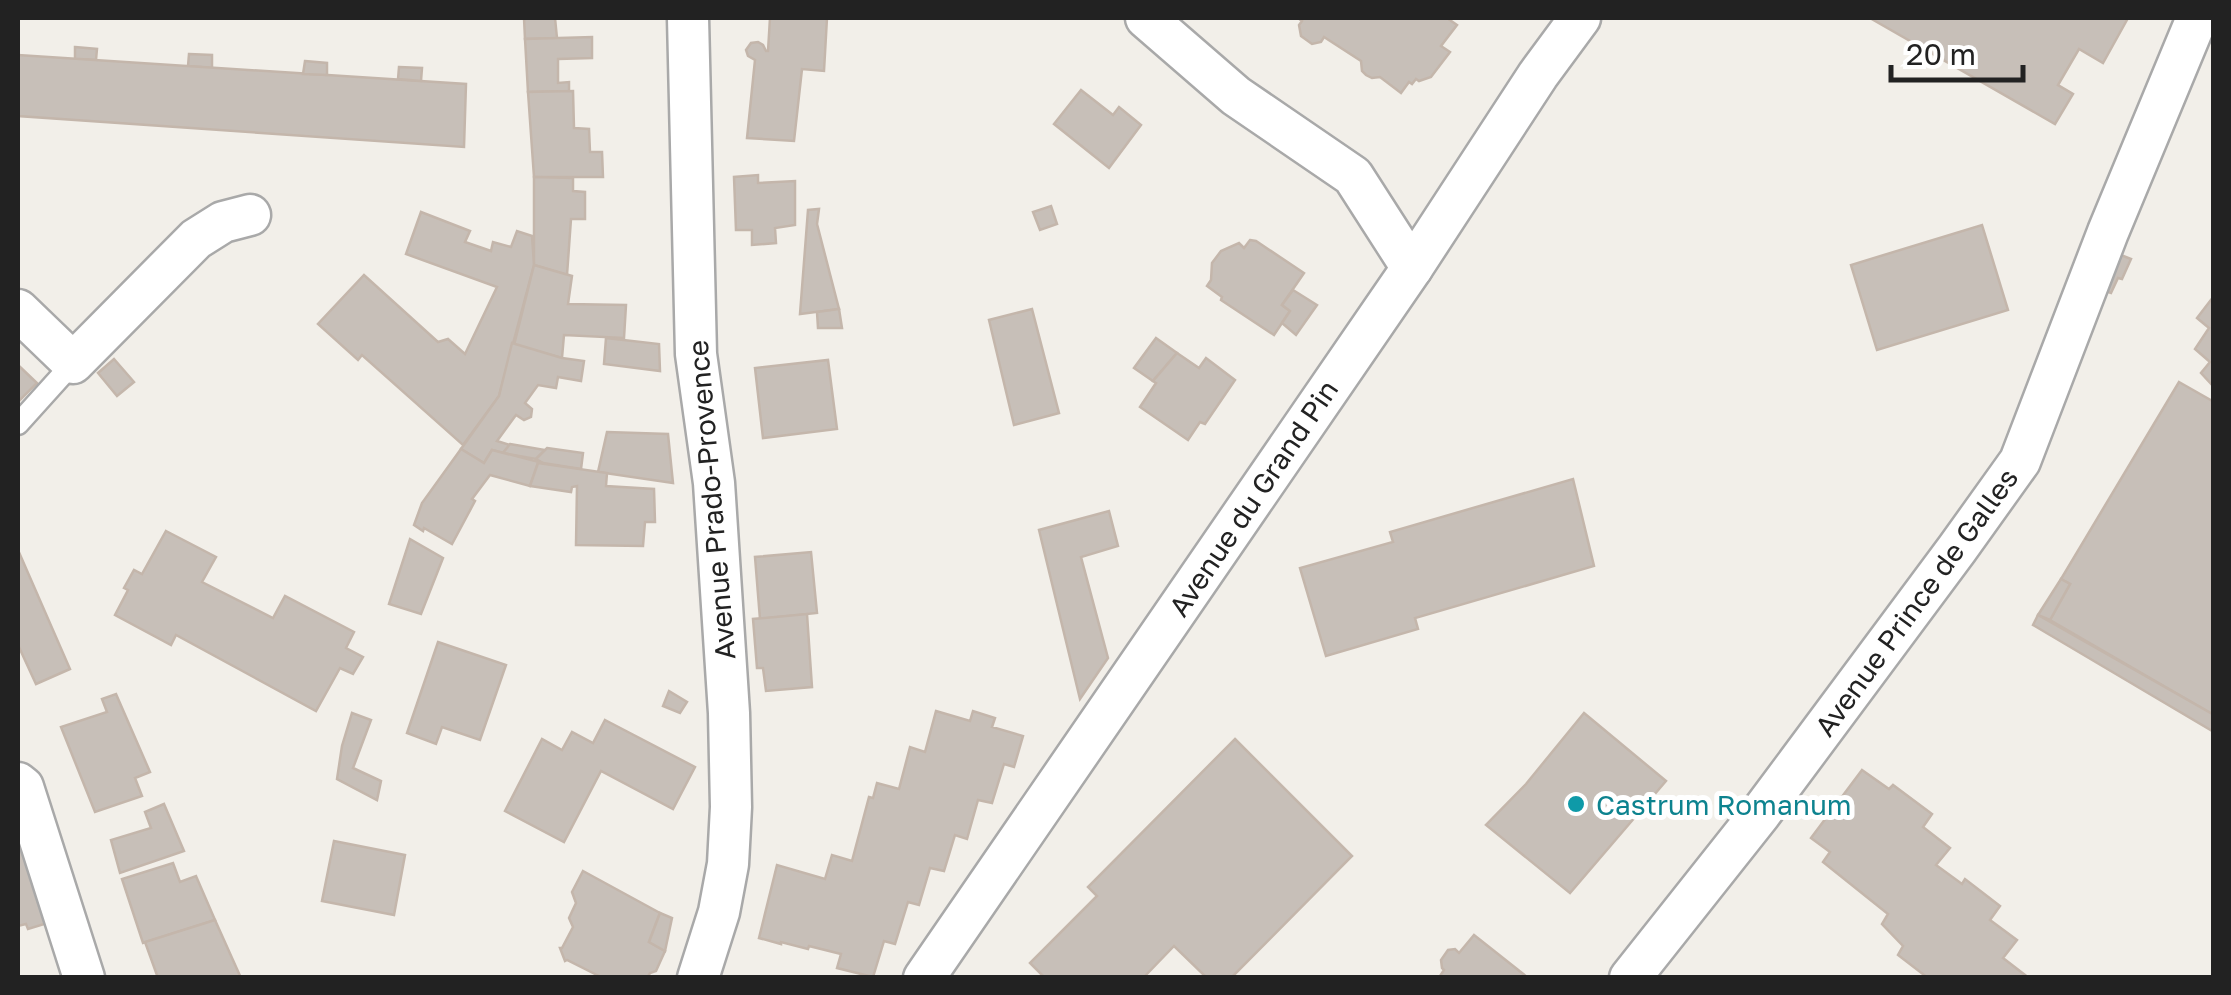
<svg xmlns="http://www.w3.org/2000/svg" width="2231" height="995" font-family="'Golos Text',sans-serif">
  <rect width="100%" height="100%" fill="#f2efe9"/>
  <g fill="#c7bfb8" stroke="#c4b6ab" stroke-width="2.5">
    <path d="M524 18H555L557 38 525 39Z"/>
    <path d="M770 18H827L824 71 802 69 794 141 747 138 755 60 748 56 746 50 751 43 758 42 763 45 766 51H768Z"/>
    <path d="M1298 18H1447L1457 25 1441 46 1450 52 1431 77 1419 81 1416 79 1412 84 1409 82 1401 93 1380 77 1372 78 1366 75 1362 71 1361 61 1324 37 1321 42 1312 44 1301 36 1299 25 1302 21Z"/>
    <path d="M1870 18H2128L2103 63 2079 49 2058 85 2073 94 2055 124Z"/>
    <path d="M592 37V58L558 59V83L569 82V91L528 92 525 39Z"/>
    <path d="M75 47 97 49 96 60 75 59Z"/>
    <path d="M189 54 212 55V68L188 66Z"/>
    <path d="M18 55 466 84 464 147 18 116Z"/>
    <path d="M305 61 327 63V75L303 74Z"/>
    <path d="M399 67 422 68 421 81 398 79Z"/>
    <path d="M1081 90 1113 115 1119 107 1141 125 1109 168 1054 124Z"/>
    <path d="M573 91 574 128 589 129 590 152H602L603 177H534L528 92Z"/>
    <path d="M758 175V183L795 181V225L775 228 776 243 752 245V230H736L734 177Z"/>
    <path d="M534 177 573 178V191L585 192V219H571L567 275 534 265Z"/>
    <path d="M1051 206 1057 224 1040 230 1033 212Z"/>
    <path d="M819 209 817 224 839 309 800 314 808 210Z"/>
    <path d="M421 212 470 231 465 242 491 251 493 242 511 247 517 231 532 236 534 265 499 396 463 445 362 355 358 360 318 324 364 275 438 342 448 339 465 354 497 287 406 254Z"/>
    <path d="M1982 225 2008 310 1877 350 1851 265Z"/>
    <path d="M1250 240 1256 241 1304 273 1282 305 1290 311 1274 335 1221 300 1222 297 1207 286 1211 280 1212 263 1221 251 1239 243 1244 248Z"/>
    <path d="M2116 253 2131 259 2122 279 2118 278 2111 293 2102 290Z"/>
    <path d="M534 265 572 276 568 304 626 305 624 338 564 335 562 358 514 345Z"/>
    <path d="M1293 290 1317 305 1296 335 1282 323 1290 311 1282 305Z"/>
    <path d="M2214 296V387L2201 373 2210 362 2195 349 2209 328 2197 318Z"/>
    <path d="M839 309 842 328H818L817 312Z"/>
    <path d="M1032 309 1059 413 1014 425 989 320Z"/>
    <path d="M606 338 659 344 660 371 604 364Z"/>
    <path d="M1156 338 1177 353 1153 381 1134 368Z"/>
    <path d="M512 343 562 358 584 361 581 381 558 377 556 388 538 385 525 403 532 409 531 417 524 420 516 415 497 441 510 445 503 453 492 450 484 463 461 449 499 396Z"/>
    <path d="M1177 353 1199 368 1206 358 1235 380 1205 424 1200 422 1188 440 1140 407 1156 383 1153 381Z"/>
    <path d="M114 359 134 382 117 396 98 373Z"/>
    <path d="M828 360 837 429 763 438 755 368Z"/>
    <path d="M18 365 37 383 18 402Z"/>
    <path d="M2179 382 2214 402V715L2050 620 2070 584 2061 579Z"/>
    <path d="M607 432 668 434 673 483 598 472Z"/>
    <path d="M510 444 545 450 536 459 503 453Z"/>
    <path d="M547 448 583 453 581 469 543 463 536 459Z"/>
    <path d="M461 449 484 463 492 450 543 463H538L530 486 490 475 472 499 475 501 452 544 424 528 423 531 414 525 422 503Z"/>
    <path d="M538 463 607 473 606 486 654 489 655 522H645L643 546 576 545 577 486 572 487 571 492 530 486Z"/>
    <path d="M1573 479 1594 566 1415 618 1418 629 1326 656 1300 568 1393 542 1390 532Z"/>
    <path d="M1109 511 1118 546 1081 557 1108 658 1080 699 1039 530Z"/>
    <path d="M166 531 216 557 202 582 273 618 285 596 354 632 346 648 363 657 353 674 340 668 316 711 176 635 171 645 115 615 128 590 124 588 134 570 142 574Z"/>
    <path d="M410 539 443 558 421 614 389 604Z"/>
    <path d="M18 550 70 669 36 684 18 645Z"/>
    <path d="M811 552 817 613 760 619 755 557Z"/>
    <path d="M2061 579 2070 584 2050 620 2038 615Z"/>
    <path d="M807 614 812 687 766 691 763 668H757L753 619Z"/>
    <path d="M2038 615 2214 715V732L2033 625Z"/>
    <path d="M438 642 506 665 480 740 442 727 436 744 407 733Z"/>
    <path d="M669 691 687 702 680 713 663 706Z"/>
    <path d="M116 694 150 772 135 778 142 796 95 812 61 727 107 712 102 699Z"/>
    <path d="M936 711 970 721 973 711 995 718 992 727 1023 736 1014 767 1004 764 992 803 978 800 967 839 955 835 944 871 930 868 919 905 908 902 895 944 884 941 873 977 837 968 841 954 809 946 808 949 781 942V944L759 938 777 865 825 879 832 855 852 861 869 797 873 798 877 783 899 789 910 747 925 752Z"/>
    <path d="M352 713 371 720 353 768 381 781 377 800 337 779 342 746Z"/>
    <path d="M1584 713 1666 781 1570 893 1486 825 1526 784Z"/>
    <path d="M605 720 695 767 673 809 601 771 564 842 505 811 542 739 562 750 572 732 593 743Z"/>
    <path d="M1235 739 1352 856 1231 978H1207L1174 946 1143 978H1045L1030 963 1097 896 1088 887Z"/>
    <path d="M1862 770 1889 789 1893 785 1932 814 1923 827 1950 848 1936 865 1962 884 1965 879 2000 906 1990 920 2017 940 2003 958 2029 978H1928L1898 955 1903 946 1882 924 1888 914 1823 862 1830 852 1811 838Z"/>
    <path d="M164 804 184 851 120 873 111 840 151 828 145 812Z"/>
    <path d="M18 823 51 922 28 929 26 924 18 926Z"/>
    <path d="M334 841 405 855 394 915 322 901Z"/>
    <path d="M173 863 180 882 196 876 215 920 143 943 122 879Z"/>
    <path d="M583 871 660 913 649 942 665 951 656 971 650 973 647 978H603L567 960 565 961 560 948H562L573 927 569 918 576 903 572 892Z"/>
    <path d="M660 913 672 918 665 951 649 942Z"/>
    <path d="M215 920 241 978H158L145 942Z"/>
    <path d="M1474 935 1527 977V978L1440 976 1444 970 1442 968 1441 960 1448 950 1455 949 1459 953Z"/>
  </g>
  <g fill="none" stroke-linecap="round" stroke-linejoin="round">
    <g stroke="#a9a9a9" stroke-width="25">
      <path id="lane" d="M18 424 73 363"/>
    </g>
    <g stroke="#a9a9a9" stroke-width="45">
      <g id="street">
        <path d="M688 18 696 354 714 483 729 713 731 807 728 864 719 912 698 978"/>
        <path d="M1146 18 1236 96 1353 176 1412 268"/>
        <path d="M18 310 73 363 196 239 223 222 250 215"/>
        <path d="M18 783 23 787 84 978"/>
        <path d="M924 978 1412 268 1538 75 1580 18"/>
        <path d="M1630 978 1760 814 1957 549 2020 461 2108 232 2197 18"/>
      </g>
    </g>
    <use href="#lane" stroke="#fff" stroke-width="20"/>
    <use href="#street" stroke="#fff" stroke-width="40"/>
  </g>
  <circle fill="#0f9aa8" stroke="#fff" stroke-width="4" cx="1576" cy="804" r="10"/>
  <g text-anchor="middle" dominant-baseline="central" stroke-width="10" stroke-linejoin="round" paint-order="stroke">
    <g font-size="28" fill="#222" stroke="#fff">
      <text transform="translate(1253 498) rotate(-56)">Avenue du Grand Pin</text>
      <text transform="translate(711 500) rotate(-95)">Avenue Prado-Provence</text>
      <text transform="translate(1916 602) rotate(-54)">Avenue Prince de Galles</text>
    </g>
    <g font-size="28" fill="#0d838f" stroke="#fff" text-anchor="start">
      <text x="1596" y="804">Castrum Romanum</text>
    </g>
  </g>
  <rect width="2231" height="995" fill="none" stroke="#222222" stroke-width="40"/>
  <path d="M1891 65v15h132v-15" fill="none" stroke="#222222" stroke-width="5"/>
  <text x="1906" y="65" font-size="30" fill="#222222" stroke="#ffffff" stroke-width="8" paint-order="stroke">20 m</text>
</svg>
